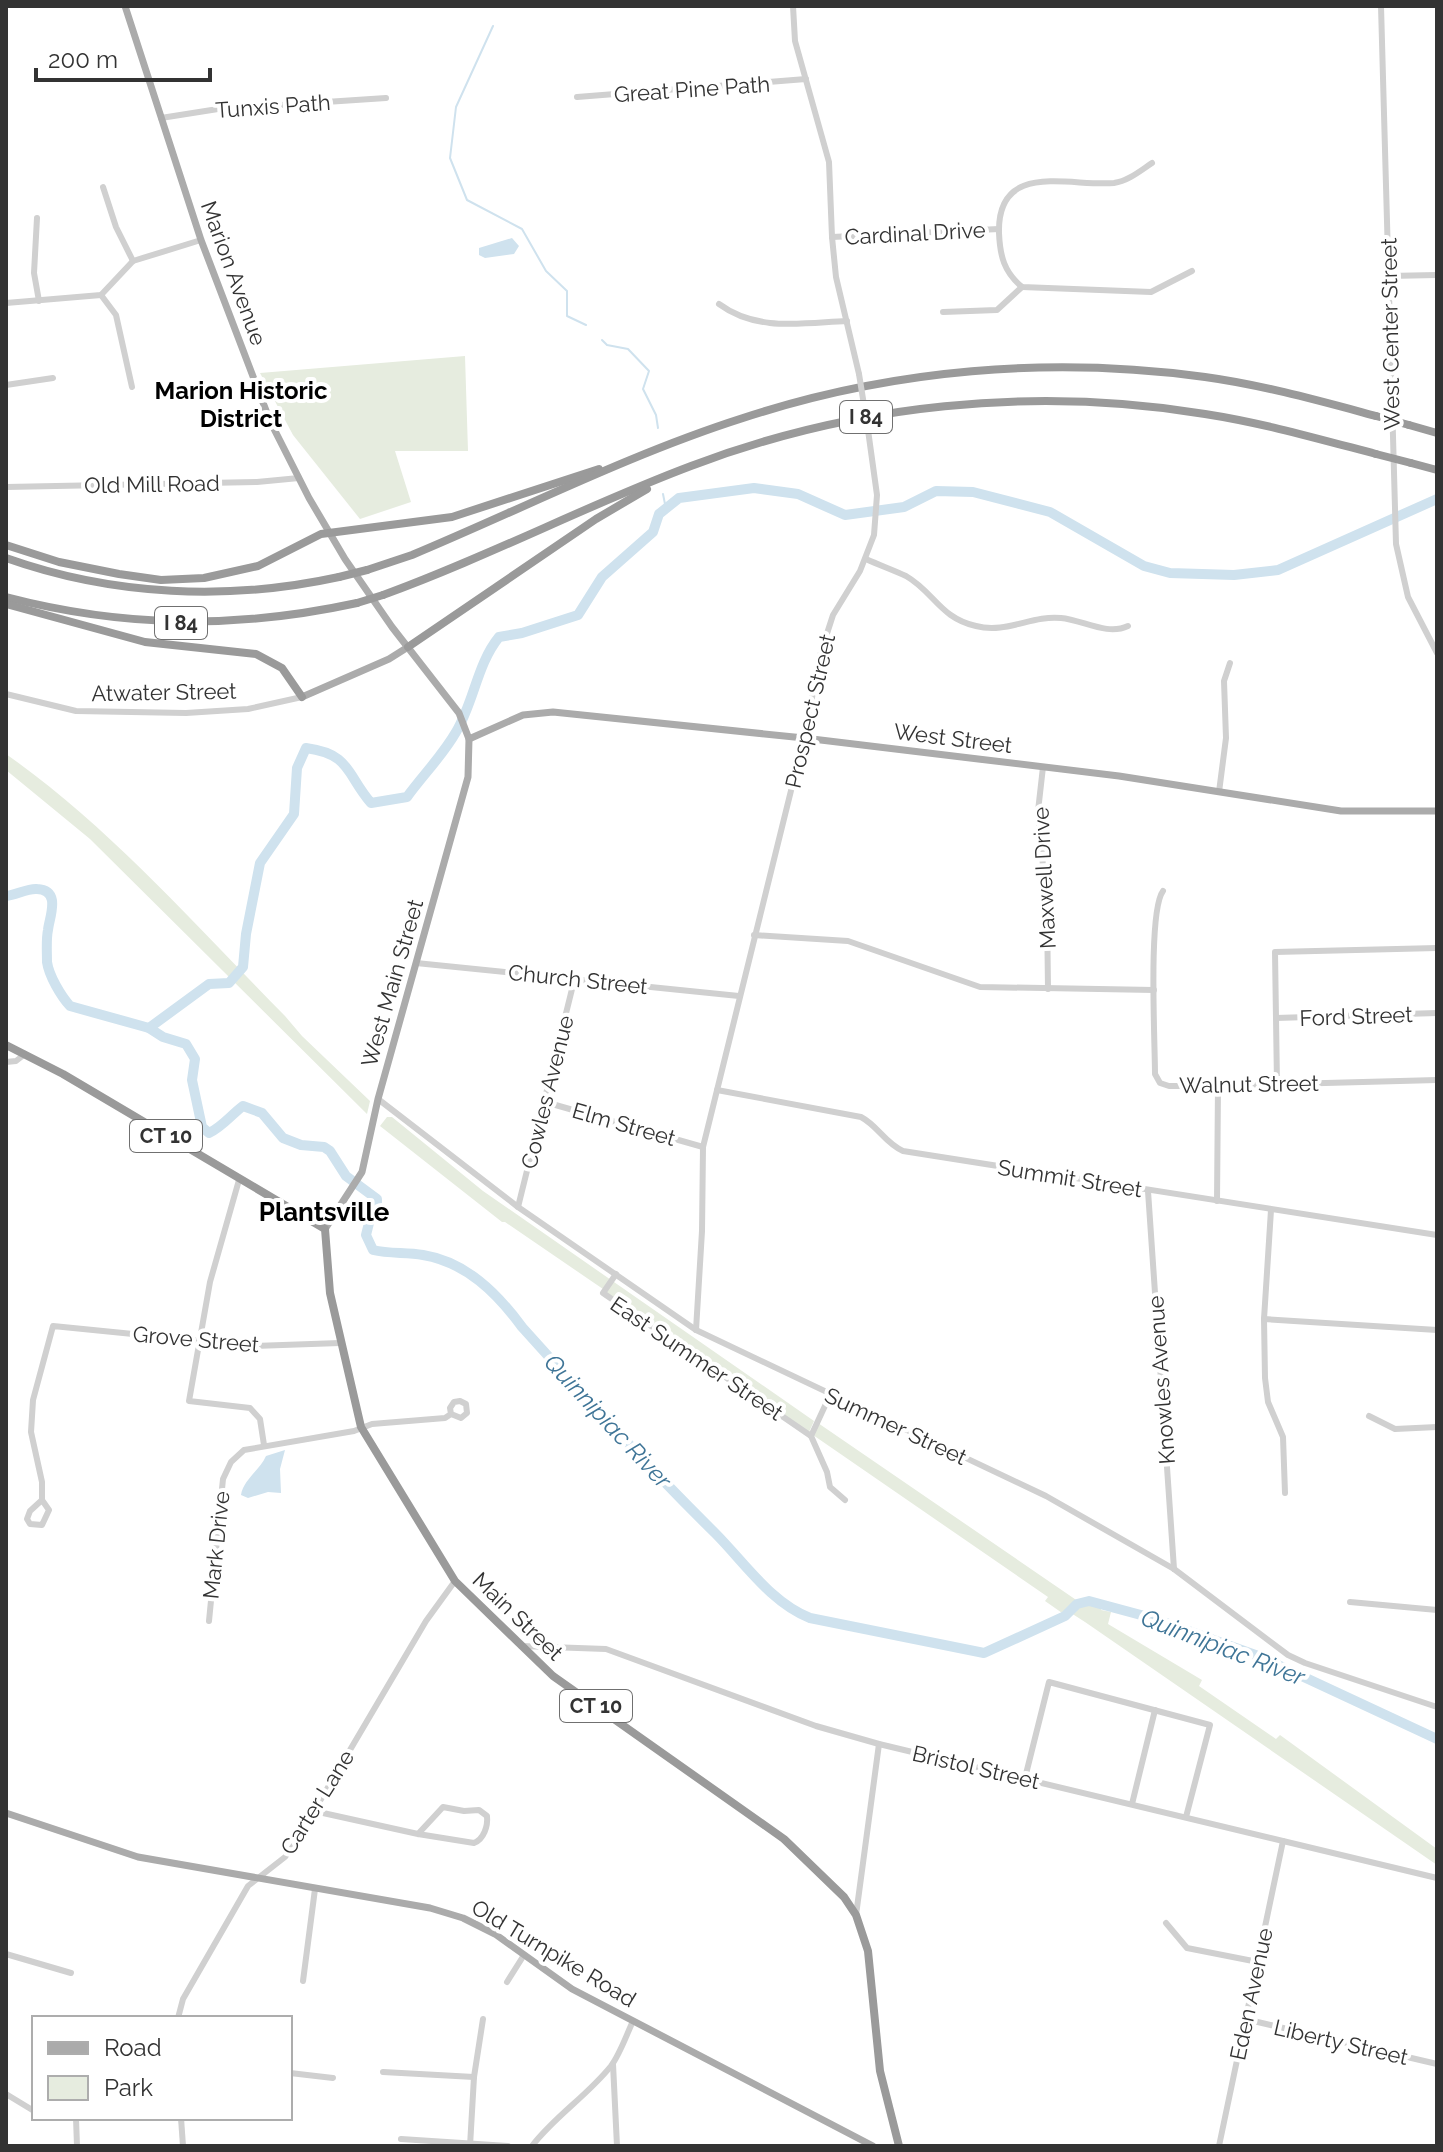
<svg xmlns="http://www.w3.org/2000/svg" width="1443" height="2152" font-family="Raleway,sans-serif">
  <rect width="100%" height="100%" fill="#fff"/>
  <g fill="#e6ecdf">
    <path d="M465 356 468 451H395L411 502 360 519 293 435 260 373Z"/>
    <path d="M6 754C110 827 196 926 285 1016L302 1036 370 1101 367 1114 90 839 6 770Z"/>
    <path d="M387 1117H392L483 1191 814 1421 809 1432 602 1291 603 1289 505 1222H502L380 1126Z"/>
    <path d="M818 1423 1085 1606 1089 1602 1102 1605 1101 1610 1111 1612 1108 1624 1202 1680 1199 1686 1276 1739 1280 1735 1437 1849V1865L1085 1622 1071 1613 1065 1615 1045 1601 1048 1597 813 1435Z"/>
  </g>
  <g fill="#cfe2ee">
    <path d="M512 238 519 246 514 254 485 258 479 255V248Z"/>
    <path d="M285 1450 280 1469 281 1493 268 1492 248 1498 241 1495C243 1480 260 1470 266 1456Z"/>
  </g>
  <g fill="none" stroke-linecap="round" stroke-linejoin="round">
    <g stroke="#cfe2ee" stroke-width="2">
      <path d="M493 26 456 107 450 158 467 200 522 229 546 271 567 291V316L586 325"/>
      <path d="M602 340 607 345 628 349 649 371 643 389 656 415 658 428"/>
      <path d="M663 494 666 509"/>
    </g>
    <g stroke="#cfe2ee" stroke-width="10">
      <path d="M6 896C16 895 28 888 37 889 62 890 49 918 48 930 46 939 47 952 47 962 49 976 61 996 70 1006L149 1028 163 1037 186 1044 195 1059 192 1080 202 1127 209 1133C222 1127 231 1115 243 1106L262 1113 283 1138 301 1145 324 1147 330 1151 346 1176 377 1199V1211L370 1219 366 1235 373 1250C390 1254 406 1252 423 1255 466 1262 497 1293 522 1327 585 1397 648 1467 715 1533 744 1562 771 1603 810 1618L984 1653 1065 1616 1077 1604 1089 1601 1152 1618 1261 1657 1437 1739"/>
      <path d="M149 1028 209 984 229 983 243 967 246 934 260 863 294 814 297 768 306 748C351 754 346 774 371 803L407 797C423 775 443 755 456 732 474 702 477 664 499 637L522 633 578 615 602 577 653 532 659 514 679 498 754 488 798 494 845 515 904 507 936 491 973 492 1050 512 1144 566 1170 573 1234 575 1278 570 1437 499"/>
    </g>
    <g stroke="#d0d0d0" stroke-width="6">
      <path d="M793 6 795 41 829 162 832 237 836 277 859 374"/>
      <path d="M1381 6 1396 544 1408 597 1437 653"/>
      <path d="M577 97 806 79"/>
      <path d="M161 118 218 109 386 98"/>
      <path d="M1152 163C1140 171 1128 181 1114 183 1070 187 997 160 999 233 1000 256 1004 272 1022 287L1151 292 1192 271"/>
      <path d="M103 187 116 227 133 261"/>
      <path d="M37 218 34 273 39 301"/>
      <path d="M832 237 999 229"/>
      <path d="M1388 276 1437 275"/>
      <path d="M101 295 116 315 132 387"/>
      <path d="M6 303 101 295 133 261 201 240"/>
      <path d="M719 304C757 332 802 323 847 321"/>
      <path d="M943 312 997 310 1022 287"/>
      <path d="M6 385 53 378"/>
      <path d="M6 487 257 482 299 478"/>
      <path d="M866 559C879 565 893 570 906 576 934 592 940 618 976 626 1006 634 1032 615 1061 618 1083 620 1107 636 1128 626"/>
      <path d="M6 694 76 711 186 713 248 709 302 697"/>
      <path d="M1043 767 1038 811 1047 910 1048 989"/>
      <path d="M1219 792 1226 738 1224 681 1230 663"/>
      <path d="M1163 891C1148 911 1155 1042 1155 1074L1160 1083 1169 1086H1218L1437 1080"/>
      <path d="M754 935 848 941 980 987 1154 990"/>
      <path d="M416 963 739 996"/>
      <path d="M1276 1018 1437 1013"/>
      <path d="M6 1062 16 1061 25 1054"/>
      <path d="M1277 1084 1275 952 1437 948"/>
      <path d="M717 1090 861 1117C878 1126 885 1143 903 1151L1437 1235"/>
      <path d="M378 1099 518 1207 696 1330 1046 1496 1174 1569 1288 1655 1305 1663 1437 1707"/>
      <path d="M545 1102 703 1147"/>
      <path d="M239 1180 210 1282 189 1401 250 1408 260 1419 264 1445"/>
      <path d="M1148 1191 1174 1569"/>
      <path d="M1217 1201 1218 1086"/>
      <path d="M518 1207 575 977"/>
      <path d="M1271 1210 1264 1319 1265 1378 1268 1402 1283 1437 1285 1493"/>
      <path d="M616 1274 603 1293 811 1436 827 1472 830 1487 845 1500"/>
      <path d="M1264 1319 1437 1330"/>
      <path d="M696 1330 702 1231 703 1147 804 738 821 652 833 615 860 571 874 535 877 495 868 430"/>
      <path d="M1369 1416 1395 1429 1437 1427"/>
      <path d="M811 1436 830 1395"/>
      <path d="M42 1500 30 1511 27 1519 30 1524 42 1525 49 1510 42 1500V1482L31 1432 33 1400 53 1326 253 1346 340 1343"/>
      <path d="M1350 1602 1437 1610"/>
      <path d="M209 1621 223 1479 231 1462 244 1450 354 1431 372 1424 445 1418 451 1414 461 1418 467 1413 466 1404 460 1401 454 1402 450 1408 451 1414"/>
      <path d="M521 1646 606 1649 816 1726 879 1744 1437 1878"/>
      <path d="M1025 1778 1049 1682 1210 1725 1186 1817"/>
      <path d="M1132 1804 1155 1710"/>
      <path d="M314 1811 418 1834 474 1843C484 1839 488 1826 487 1816L479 1810 464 1811 443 1807 418 1834"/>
      <path d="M856 1915 879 1744"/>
      <path d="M1166 1923 1187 1948 1258 1962"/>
      <path d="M6 1954 71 1973"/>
      <path d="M303 1981 315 1889"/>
      <path d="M507 1982 524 1955"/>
      <path d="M178 2018 183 1999 248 1886 285 1857 294 1845 426 1621 455 1581"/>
      <path d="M1245 2019 1437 2064"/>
      <path d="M613 2064 617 2146"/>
      <path d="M383 2072 474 2077"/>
      <path d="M290 2073 333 2078"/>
      <path d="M6 2094 34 2111"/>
      <path d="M76 2118 77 2146"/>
      <path d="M181 2118 183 2146"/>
      <path d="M401 2139 508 2146"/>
      <path d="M470 2146 474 2077 483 2019"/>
      <path d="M532 2146C555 2116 587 2096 611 2066 620 2054 626 2036 633 2021"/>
      <path d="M1219 2146 1283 1841"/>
    </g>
    <g stroke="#ababab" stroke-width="7">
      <path d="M125 6 201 240 270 421 309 498 345 559 392 627 459 713 469 739 468 777 378 1099 362 1172 325 1229"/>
      <path d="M302 697 389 659 408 647"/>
      <path d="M469 739 523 715 553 712 804 738 1119 776 1341 811H1437"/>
      <path d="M6 1813 138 1857 430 1908 463 1918 495 1934 572 1989 873 2146"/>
    </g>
    <g stroke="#9a9a9a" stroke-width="8">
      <path d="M1409 425 1437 433"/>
      <path d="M1411 463 1437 470"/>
      <path d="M6 545 59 562 119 574 161 580 204 578 258 566 321 534 452 517 599 469"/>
      <path d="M6 558C113 596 229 601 339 577"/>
      <path d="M367 570 412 555C522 509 630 454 743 418 892 369 1050 356 1205 377 1263 385 1320 401 1376 416"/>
      <path d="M383 595C488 557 587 505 691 466 854 404 1033 386 1205 414 1263 423 1319 439 1376 454"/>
      <path d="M6 597C125 628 237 629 357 603"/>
      <path d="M6 604 145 642 256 654 282 668 302 697"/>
      <path d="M408 647 596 519 647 489"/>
      <path d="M6 1045 63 1074 325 1229 330 1293 361 1427 455 1581 553 1676 784 1839 844 1897 856 1915 868 1951 880 2071 899 2146"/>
    </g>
    <path stroke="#d0d0d0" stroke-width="6" d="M859 374 868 430"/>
    <g stroke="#9a9a9a" stroke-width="8">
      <path d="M1376 416 1409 425"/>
      <path d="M1376 454 1411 463"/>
      <path d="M339 577 367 570"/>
      <path d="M357 603 383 595"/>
    </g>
  </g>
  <g text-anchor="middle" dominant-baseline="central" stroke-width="8" stroke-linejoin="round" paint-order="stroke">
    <g fill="#fff" stroke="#707070" stroke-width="2">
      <rect x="840" y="401" width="52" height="32" rx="6"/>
      <rect x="155" y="607" width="52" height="32" rx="6"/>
      <rect x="130" y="1120" width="72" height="32" rx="6"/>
      <rect x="560" y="1690" width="72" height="32" rx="6"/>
    </g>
    <g font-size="20" font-weight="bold" fill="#333">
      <text x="866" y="417">I 84</text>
      <text x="181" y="623">I 84</text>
      <text x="166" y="1136">CT 10</text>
      <text x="596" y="1706">CT 10</text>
    </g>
    <g font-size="22" fill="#333" stroke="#fff">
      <text transform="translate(692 89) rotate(-4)">Great Pine Path</text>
      <text transform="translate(273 106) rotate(-4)">Tunxis Path</text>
      <text transform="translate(915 233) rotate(-3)">Cardinal Drive</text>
      <text transform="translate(234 273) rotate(70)">Marion Avenue</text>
      <text transform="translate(1390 334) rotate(-91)">West Center Street</text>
      <text transform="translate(152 484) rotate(-1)">Old Mill Road</text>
      <text transform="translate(164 692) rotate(-1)">Atwater Street</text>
      <text transform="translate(810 711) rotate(-77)">Prospect Street</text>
      <text transform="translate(953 738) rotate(7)">West Street</text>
      <text transform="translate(1044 878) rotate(-93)">Maxwell Drive</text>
      <text transform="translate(578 979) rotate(6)">Church Street</text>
      <text transform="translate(392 983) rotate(-74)">West Main Street</text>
      <text transform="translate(1356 1016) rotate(-2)">Ford Street</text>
      <text transform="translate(1249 1084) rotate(-1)">Walnut Street</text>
      <text transform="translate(547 1092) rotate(-76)">Cowles Avenue</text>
      <text transform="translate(624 1124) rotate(16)">Elm Street</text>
      <text transform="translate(1070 1178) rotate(9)">Summit Street</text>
      <text transform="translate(196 1339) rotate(5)">Grove Street</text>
      <text transform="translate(697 1358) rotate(34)">East Summer Street</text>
      <text transform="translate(1161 1380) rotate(-94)">Knowles Avenue</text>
      <text transform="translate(896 1426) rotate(25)">Summer Street</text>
      <text transform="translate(216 1545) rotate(-84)">Mark Drive</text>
      <text transform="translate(518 1616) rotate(44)">Main Street</text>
      <text transform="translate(976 1767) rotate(13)">Bristol Street</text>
      <text transform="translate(317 1802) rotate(-58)">Carter Lane</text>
      <text transform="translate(554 1953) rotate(31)">Old Turnpike Road</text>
      <text transform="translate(1251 1994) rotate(-78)">Eden Avenue</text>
      <text transform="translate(1341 2042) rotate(13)">Liberty Street</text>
    </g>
    <g font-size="24" font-weight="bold" fill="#000" stroke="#fff">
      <text x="241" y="390">Marion Historic<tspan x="241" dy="28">District</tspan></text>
    </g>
    <g font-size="24" font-style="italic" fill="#3f7597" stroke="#fff">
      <text transform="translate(608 1421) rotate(47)">Quinnipiac River</text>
      <text transform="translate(1223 1647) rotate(21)">Quinnipiac River</text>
    </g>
    <g font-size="26" font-weight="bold" fill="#000" stroke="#fff">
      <text x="324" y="1212">Plantsville</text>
    </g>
  </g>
  <rect width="1443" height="2152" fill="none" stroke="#333333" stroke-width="16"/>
  <rect x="32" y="2016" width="260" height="104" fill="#ffffff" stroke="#adadad" stroke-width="2"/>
  <rect x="48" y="2042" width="40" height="12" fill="#ababab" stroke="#adadad" stroke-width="2"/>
  <text x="104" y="2056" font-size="24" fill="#333333">Road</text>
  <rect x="48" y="2076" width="40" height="24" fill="#e6ecdf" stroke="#adadad" stroke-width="2"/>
  <text x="104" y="2096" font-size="24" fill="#333333">Park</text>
  <path d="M36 68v12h174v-12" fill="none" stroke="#333333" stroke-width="4"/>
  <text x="48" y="68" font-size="24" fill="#333333" stroke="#ffffff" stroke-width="6" paint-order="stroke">200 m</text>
</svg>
